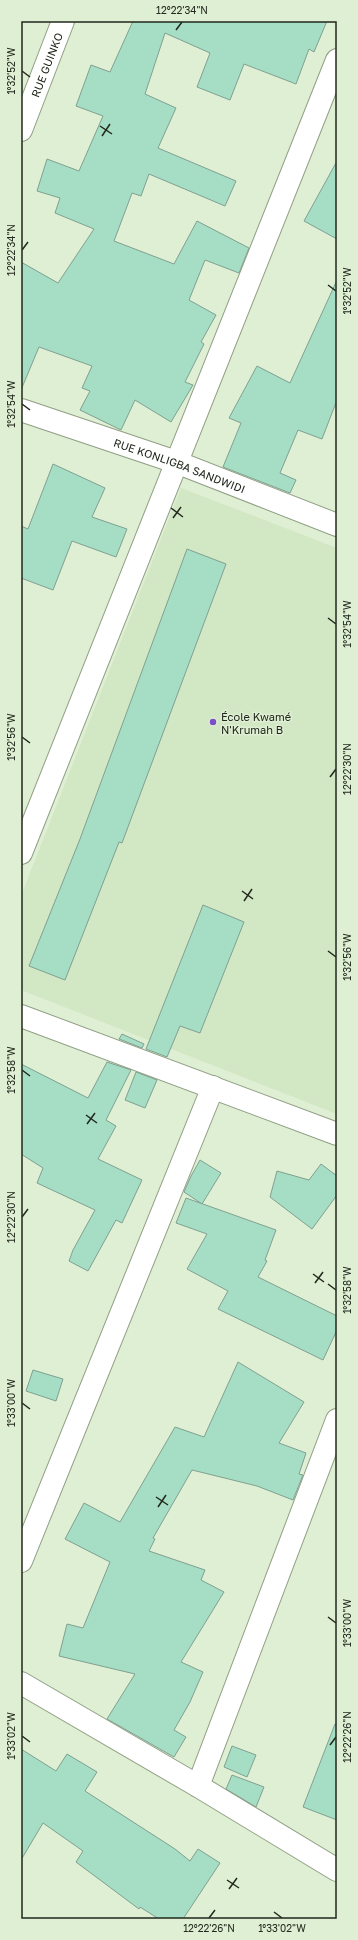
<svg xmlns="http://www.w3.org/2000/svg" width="358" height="1940" font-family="'Golos Text',sans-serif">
  <rect width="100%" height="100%" fill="#dfefd3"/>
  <path fill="#d2e7c4" d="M181 488 337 548V1114L21 990V896Z"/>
  <g fill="#a5dec4" stroke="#80a091">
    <path d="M133 21H327L314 52 309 49 296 84 244 64 230 100 197 87 210 53 165 33 145 94 176 108 158 148 236 181 225 206 149 174 141 196 132 193 114 241 174 264 197 221 249 248 239 273 205 260 189 300 216 315 201 342 204 344 185 382 193 385 171 422 135 400 121 430 80 410 90 391 82 388 92 366 39 347 21 390V262L58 283 94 229 55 213 60 198 37 191 47 159 79 171 103 116 76 106 91 65 110 72Z"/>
    <path d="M337 161V239L304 221Z"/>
    <path d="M337 280V400L322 439 298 430 280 473 296 480 290 493 223 467 241 423 229 418 257 366 290 383Z"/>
    <path d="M53 464 105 488 92 517 127 529 116 557 72 541 53 590 21 578V526L28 529Z"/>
    <path d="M187 549 226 564 122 843 119 842 65 980 29 966 80 839Z"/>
    <path d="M203 905 244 922 200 1033 180 1026 167 1057 146 1049Z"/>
    <path d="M122 1034 144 1044 142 1048 119 1039Z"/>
    <path d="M107 1062 131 1070 106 1120 116 1126 98 1159 142 1180 122 1223 116 1220 88 1271 69 1261 73 1250 95 1210 37 1183 43 1168 21 1154V1064L88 1098Z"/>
    <path d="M136 1072 157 1080 145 1108 125 1100Z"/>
    <path d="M200 1160 221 1173 202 1204 184 1192 191 1176Z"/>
    <path d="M321 1164 337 1176V1195L312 1229 270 1197 277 1171 309 1180Z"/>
    <path d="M186 1198 276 1230 265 1260 267 1261 258 1277 337 1316V1330L323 1360 218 1309 228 1291 187 1269 207 1234 176 1223Z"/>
    <path d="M238 1362 304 1402 279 1443 306 1453 299 1474 303 1475 293 1500 257 1486 192 1470 153 1538 155 1539 149 1551 205 1570 201 1580 224 1592 181 1662 203 1672 190 1702 174 1730 186 1737 174 1757 107 1719 135 1674 59 1656 67 1624 83 1628 110 1562 65 1539 84 1503 120 1522 175 1427 204 1437Z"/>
    <path d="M33 1370 63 1379 56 1401 26 1391Z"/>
    <path d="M335 1724H337V1820L303 1807Z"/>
    <path d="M232 1746 256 1755 247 1777 224 1767Z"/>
    <path d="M21 1749 56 1771 67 1754 97 1772 85 1791 175 1849 190 1861 198 1849 220 1863 183 1919H159L140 1907 139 1909 76 1862 83 1851 43 1823 21 1860Z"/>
    <path d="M232 1775 264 1787 256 1807 226 1789Z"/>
  </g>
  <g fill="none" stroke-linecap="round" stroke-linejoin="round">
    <g stroke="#909f85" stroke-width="24">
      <g id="street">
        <path id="s1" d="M21 130 63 21"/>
        <path id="s2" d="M21 410 176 462 337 525"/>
        <path d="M21 853 337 60"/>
        <path d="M21 1016 337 1134"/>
        <path d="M21 1561 213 1087"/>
        <path d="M21 1683 198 1786 337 1870"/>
        <path d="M198 1786 337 1420"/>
      </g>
    </g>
    <use href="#street" stroke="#fff" stroke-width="22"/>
  </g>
  <path fill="none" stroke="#22281d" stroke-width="1.5" d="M176 30 182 22M22 71 30 77M100 126 112 134M102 136 110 124M22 250 28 242M328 285 336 291M22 404 30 410M171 508 183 517M173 518 181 507M328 618 336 624M22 737 30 743M330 777 336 769M242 891 253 899M244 901 252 889M328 951 336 957M22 1070 30 1076M86 1115 97 1123M87 1124 95 1113M22 1217 28 1209M313 1274 324 1282M315 1283 323 1272M328 1284 336 1290M22 1403 30 1409M156 1497 168 1505M158 1507 166 1495M328 1617 336 1623M22 1736 30 1742M330 1745 336 1737M227 1880 239 1888M229 1889 237 1878M274 1912 282 1918M209 1918 215 1910"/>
  <circle fill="#7a4fc7" stroke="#dfefd3" stroke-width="1.5" cx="213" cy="722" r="4"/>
  <g text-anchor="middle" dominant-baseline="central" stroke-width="3" stroke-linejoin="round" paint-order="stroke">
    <g font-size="11" fill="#22281d" stroke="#dfefd3">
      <text stroke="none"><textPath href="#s1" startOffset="70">RUE GUINKO</textPath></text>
      <text stroke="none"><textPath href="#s2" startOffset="168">RUE KONLIGBA SANDWIDI</textPath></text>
    </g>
    <g font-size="11" fill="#22281d" stroke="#dfefd3" text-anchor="start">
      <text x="221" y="716">École Kwamé<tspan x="221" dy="13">N'Krumah B</tspan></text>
    </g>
  </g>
  <rect width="358" height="1940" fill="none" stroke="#dfefd3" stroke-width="44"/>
  <rect x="22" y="22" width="314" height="1896" fill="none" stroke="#22281d" stroke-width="1.5"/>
  <g font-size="10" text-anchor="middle" fill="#22281d">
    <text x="182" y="14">12°22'34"N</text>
    <text transform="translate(11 71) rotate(-90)" y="4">1°32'52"W</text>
    <text transform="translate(11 250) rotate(-90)" y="4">12°22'34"N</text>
    <text transform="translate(347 291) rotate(-90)" y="4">1°32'52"W</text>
    <text transform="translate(11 404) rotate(-90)" y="4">1°32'54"W</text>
    <text transform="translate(347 624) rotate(-90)" y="4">1°32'54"W</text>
    <text transform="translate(11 737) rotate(-90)" y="4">1°32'56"W</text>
    <text transform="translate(347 769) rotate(-90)" y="4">12°22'30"N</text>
    <text transform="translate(347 957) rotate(-90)" y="4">1°32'56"W</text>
    <text transform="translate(11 1070) rotate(-90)" y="4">1°32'58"W</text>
    <text transform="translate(11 1217) rotate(-90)" y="4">12°22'30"N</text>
    <text transform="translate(347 1290) rotate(-90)" y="4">1°32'58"W</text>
    <text transform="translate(11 1403) rotate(-90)" y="4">1°33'00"W</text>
    <text transform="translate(347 1623) rotate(-90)" y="4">1°33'00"W</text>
    <text transform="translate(11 1736) rotate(-90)" y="4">1°33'02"W</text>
    <text transform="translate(347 1737) rotate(-90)" y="4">12°22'26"N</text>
    <text x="209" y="1932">12°22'26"N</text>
    <text x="282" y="1932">1°33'02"W</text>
  </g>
</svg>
